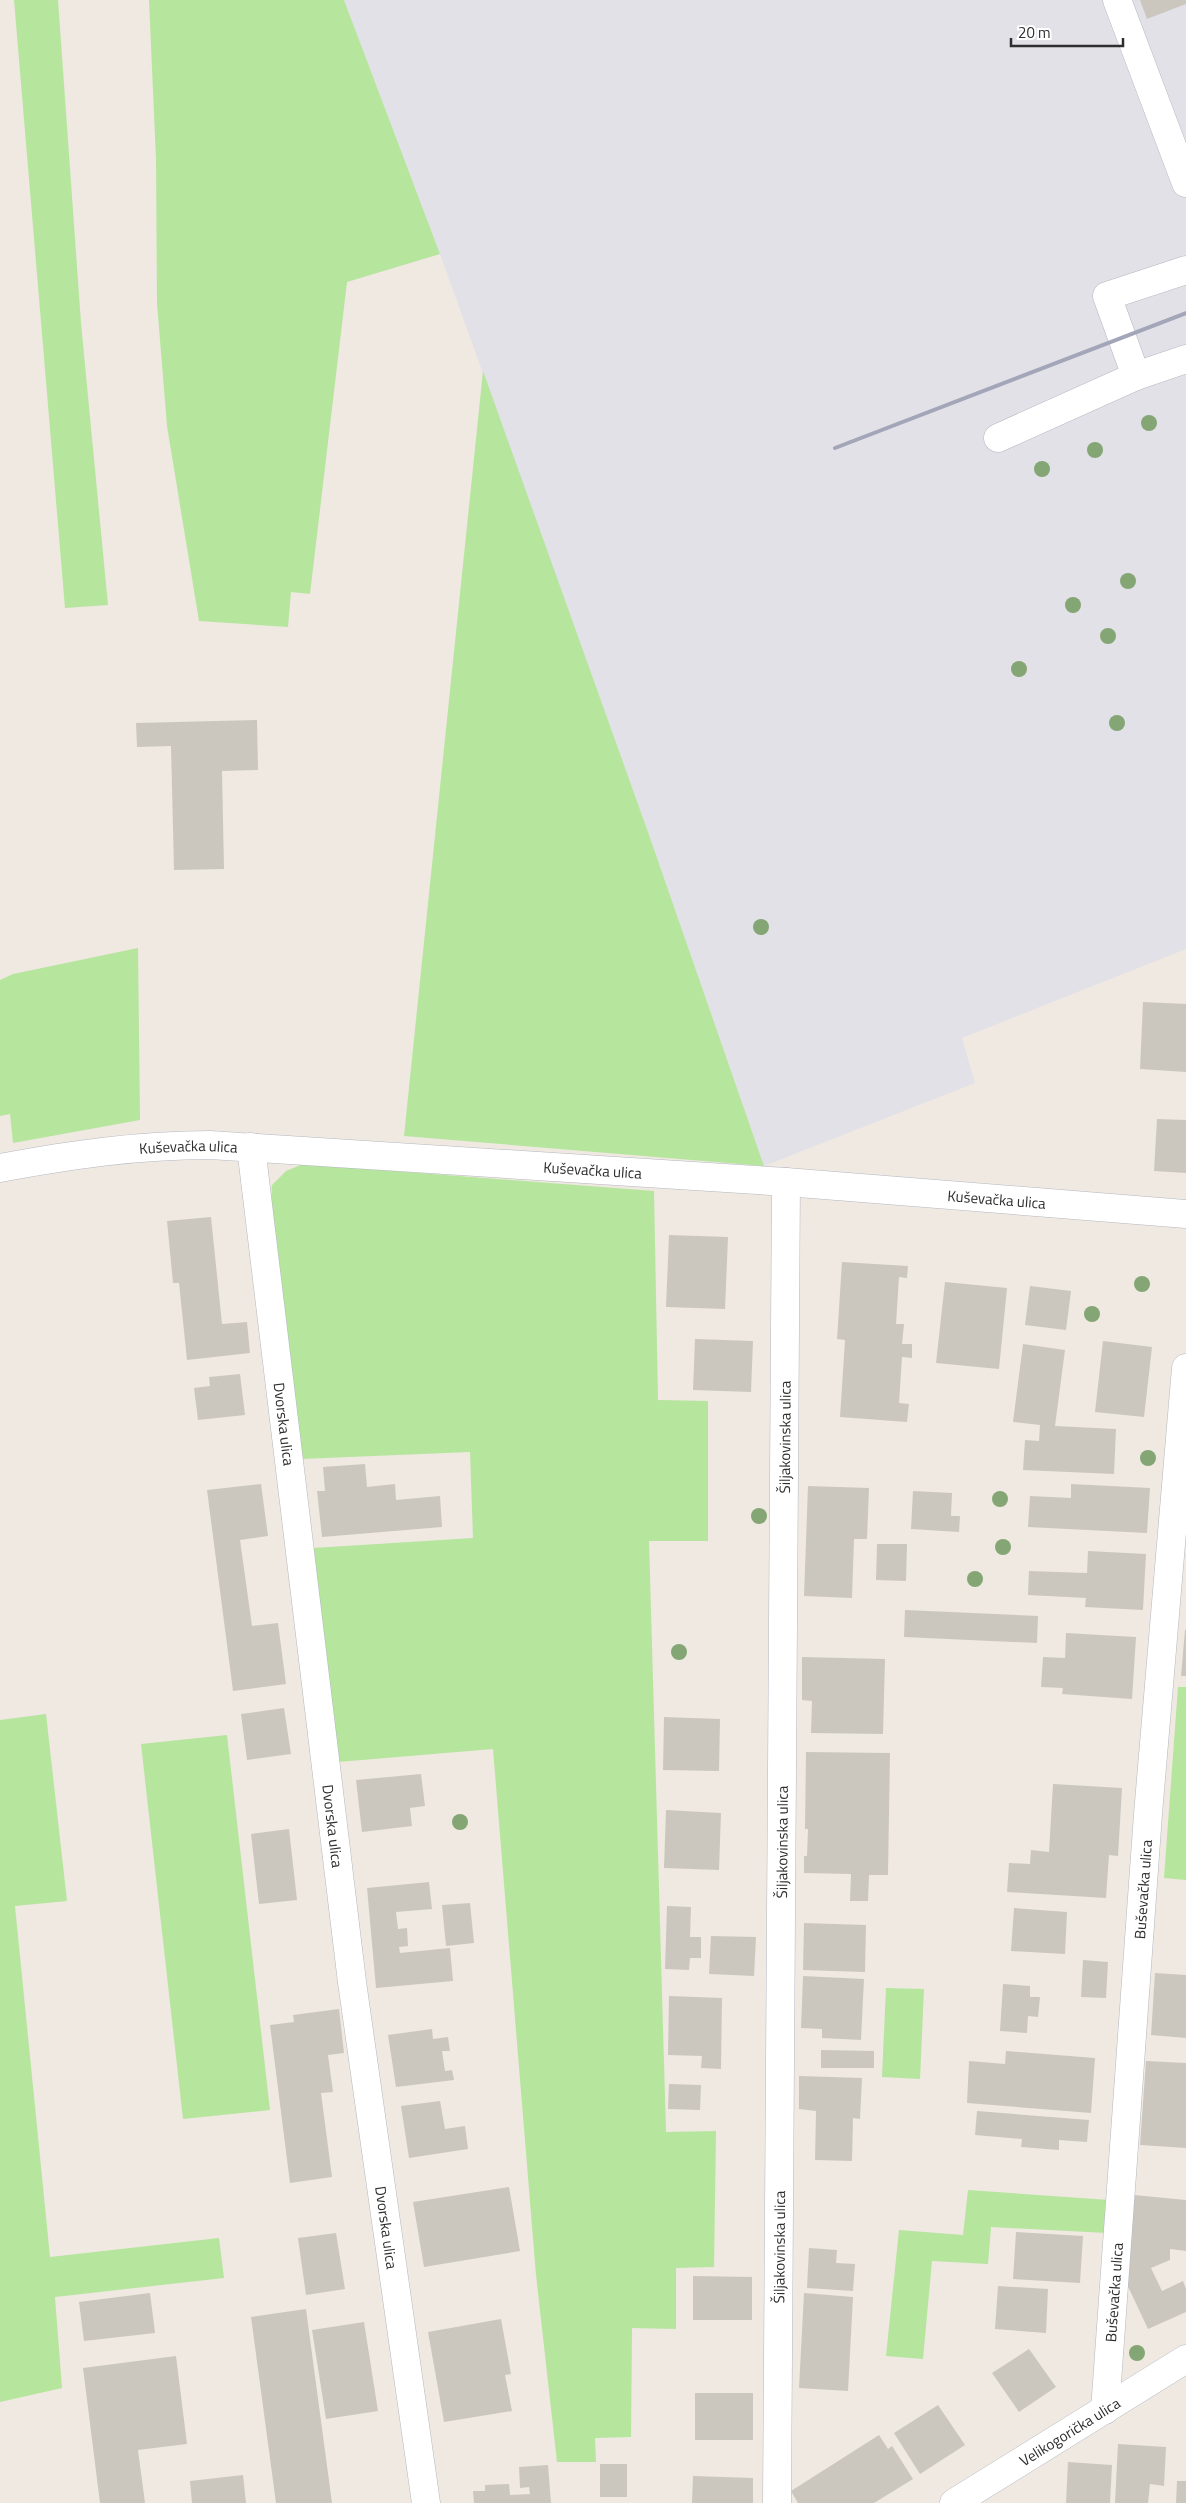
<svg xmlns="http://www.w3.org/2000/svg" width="1186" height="2503" font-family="'Titillium Web',sans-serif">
  <rect width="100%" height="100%" fill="#efe9e1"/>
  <path fill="#e3e1e8" d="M344 0H1186V949L962 1038 975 1083 764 1166 648 832 440 254Z"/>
  <g fill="#b6e59e">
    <path d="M14 0H58L81 323 108 605 65 608Z"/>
    <path d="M149 0H344L440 254 347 282 310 594 291 592 288 627 199 621 167 426 157 303 156 159Z"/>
    <path d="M483 371 648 832 764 1166 404 1136Z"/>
    <path d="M138 948 140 1120 13 1143 10 1114 0 1116V980L13 974Z"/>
    <path d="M303 1164 654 1191 658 1400 708 1401V1541H649L666 2132 716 2131 714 2267 676 2268V2329L632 2328 631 2437 595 2438 596 2462H557L536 2275 493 1749 338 1762 313 1548 473 1538 470 1452 301 1459 271 1205 272 1185 286 1171Z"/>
    <path d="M1178 1687H1186V1880L1164 1878Z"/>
    <path d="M46 1714 67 1901 15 1906 50 2257 219 2238 224 2278 55 2297 62 2388 0 2402V1720Z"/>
    <path d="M227 1735 270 2110 183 2119 141 1744Z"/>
    <path d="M886 1988 924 1989 920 2079 882 2077Z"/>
    <path d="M968 2190 1109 2200 1107 2233 991 2227 988 2264 932 2261 923 2359 886 2356 899 2230 963 2235Z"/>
  </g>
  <g fill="#cbc7bf">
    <path d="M1140 0H1186V4L1147 19Z"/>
    <path d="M257 720 258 770 222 771 224 869 174 870 171 746 137 747 136 723Z"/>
    <path d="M1143 1002 1186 1004V1072L1140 1069Z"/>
    <path d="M1157 1119 1186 1120V1173L1154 1171Z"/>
    <path d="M211 1217 222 1324 247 1322 250 1353 187 1360 179 1283H173L167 1221Z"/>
    <path d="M669 1235 728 1237 725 1309 666 1307Z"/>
    <path d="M842 1262 908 1266 907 1278 899 1277 896 1324H904L902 1344H912V1358L902 1357 899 1403 909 1404 907 1422 840 1417 845 1340 837 1339Z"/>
    <path d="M945 1282 1007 1288 999 1369 936 1363Z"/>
    <path d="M1030 1286 1071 1291 1066 1330 1025 1325Z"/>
    <path d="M695 1339 753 1341 751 1392 693 1390Z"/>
    <path d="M1103 1341 1152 1347 1144 1417 1095 1412Z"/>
    <path d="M1023 1344 1065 1350 1055 1426 1116 1429 1114 1474 1023 1470 1025 1440 1039 1441 1040 1425 1013 1422Z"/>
    <path d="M240 1374 245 1415 198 1420 194 1388 210 1386 209 1377Z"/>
    <path d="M365 1464 367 1487 395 1484 396 1500 440 1496 442 1527 322 1537 317 1491H325L323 1467Z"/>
    <path d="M261 1484 268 1536 240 1540 252 1626 278 1623 286 1684 233 1691 207 1490Z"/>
    <path d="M1071 1484 1150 1488 1147 1533 1028 1527 1030 1496 1071 1498Z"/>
    <path d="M808 1486 869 1488 867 1539H854L852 1598 804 1596Z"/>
    <path d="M913 1491 952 1493 951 1516H960L959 1532 911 1529Z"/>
    <path d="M877 1544H907L906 1581 876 1580Z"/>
    <path d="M1088 1551 1146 1554 1143 1610 1085 1607 1086 1598 1028 1595 1029 1571 1087 1573Z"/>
    <path d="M905 1610 1038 1616 1037 1643 904 1637Z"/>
    <path d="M1185 1630H1186V1676H1181Z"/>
    <path d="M1066 1633 1136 1637 1132 1699 1062 1694 1063 1688 1041 1687 1043 1657 1065 1658Z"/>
    <path d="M802 1657 885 1659 883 1734 811 1733 812 1701 802 1700Z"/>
    <path d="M284 1708 291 1754 247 1760 241 1714Z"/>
    <path d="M664 1717 720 1719 719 1771 663 1770Z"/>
    <path d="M806 1752 890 1753 888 1875H869L868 1901H850L851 1874 804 1873V1856H807L808 1829H805Z"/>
    <path d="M421 1774 425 1806 410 1808 412 1826 362 1832 356 1780Z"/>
    <path d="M1053 1784 1122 1788 1118 1856 1109 1855 1106 1898 1007 1892 1009 1863 1030 1864 1031 1850 1049 1852Z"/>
    <path d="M666 1810 721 1813 719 1870 664 1868Z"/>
    <path d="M289 1829 297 1900 259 1904 251 1834Z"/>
    <path d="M429 1882 432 1909 396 1912 398 1929 407 1928 408 1946 399 1947 400 1953 450 1948 453 1981 376 1988 367 1888Z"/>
    <path d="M470 1903 474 1943 446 1946 442 1905Z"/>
    <path d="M667 1906 691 1907 690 1937H701V1958H690L689 1970 665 1969Z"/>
    <path d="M1014 1908 1067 1912 1065 1954 1011 1951Z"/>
    <path d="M804 1923 866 1925 865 1972 803 1970Z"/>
    <path d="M711 1936 756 1937 754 1976 709 1974Z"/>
    <path d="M1083 1960 1108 1962 1106 1998 1081 1997Z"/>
    <path d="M1155 1973 1186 1975V2038L1151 2035Z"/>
    <path d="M803 1976 864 1979 861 2040 822 2038V2029L801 2028Z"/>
    <path d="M1003 1984 1030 1986V1997H1040L1038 2017 1028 2016 1027 2033 1000 2031Z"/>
    <path d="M669 1996 722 1998 721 2069 701 2068 702 2056 668 2055Z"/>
    <path d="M339 2009 344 2053 328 2055 333 2092 321 2093 332 2177 290 2183 270 2025 294 2022 293 2015Z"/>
    <path d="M432 2029 433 2039 448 2037 450 2051H442L445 2071 452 2070 454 2080 396 2087 388 2035Z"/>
    <path d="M821 2050 874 2051V2068H821Z"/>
    <path d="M1006 2051 1095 2058 1091 2113 967 2103 969 2061 1005 2064Z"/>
    <path d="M1146 2061 1186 2063V2148L1140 2145Z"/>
    <path d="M799 2076 862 2078 860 2119 853 2118 852 2161 815 2160 816 2111 799 2109Z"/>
    <path d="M669 2084 701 2085 700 2110 668 2109Z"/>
    <path d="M440 2101 445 2129 465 2126 468 2149 409 2158 401 2106Z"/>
    <path d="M977 2111 1089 2120 1087 2142 1059 2140V2150L1021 2147 1022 2139 975 2135Z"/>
    <path d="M509 2187 520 2251 424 2267 413 2202Z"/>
    <path d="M1134 2195 1186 2200V2251L1170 2249V2260L1151 2268 1162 2291 1183 2281 1186 2289V2312L1148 2329 1125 2280Z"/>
    <path d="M1016 2232 1083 2236 1080 2283 1013 2279Z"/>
    <path d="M336 2233 345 2289 306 2295 298 2238Z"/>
    <path d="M809 2248 837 2250 836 2263 855 2264 853 2291 807 2288Z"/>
    <path d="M693 2276 752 2277V2320H693Z"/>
    <path d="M998 2286 1048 2289 1046 2333 995 2329Z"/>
    <path d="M150 2293 155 2333 84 2341 79 2302Z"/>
    <path d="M804 2293 853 2297 848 2391 799 2388Z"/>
    <path d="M306 2309 332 2503H276L251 2317Z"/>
    <path d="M501 2319 511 2374 505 2375 512 2411 444 2422 428 2332Z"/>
    <path d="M364 2322 378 2411 326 2419 312 2330Z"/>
    <path d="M1029 2349 1056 2387 1019 2412 992 2373Z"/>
    <path d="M176 2356 187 2444 138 2450 145 2503H100L83 2368Z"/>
    <rect x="695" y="2393" width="58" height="47"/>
    <path d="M938 2405 965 2445 920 2474 894 2433Z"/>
    <path d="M879 2435 888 2449 892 2446 913 2479 874 2503H798L791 2491Z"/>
    <path d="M1118 2444 1166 2447 1164 2486 1150 2484 1148 2503H1115Z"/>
    <path d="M1068 2462 1112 2465 1110 2503H1066Z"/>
    <rect x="600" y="2464" width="27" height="33"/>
    <path d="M548 2465 551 2503H474L473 2491H485V2485L509 2484 510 2495 530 2494 529 2487 520 2488 519 2467Z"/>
    <path d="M243 2475 246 2503H192L190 2481Z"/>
    <path d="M693 2476 753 2478V2503H692Z"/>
    <path d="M1177 2481H1186V2503H1176Z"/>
  </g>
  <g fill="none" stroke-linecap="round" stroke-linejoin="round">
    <g stroke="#b4b7c1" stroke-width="29">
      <g id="minor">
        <path d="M1117 0 1186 183"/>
        <path d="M1136 376 1107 296 1186 270"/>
        <path d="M998 438 1136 376 1186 359"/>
        <path id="s1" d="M251 1147 352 1982 426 2503"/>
        <path id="s2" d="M0 1168C70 1155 138 1145 210 1145L786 1182 1186 1214"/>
        <path id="s3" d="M1105 2410 1148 1814 1186 1368"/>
        <path id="s4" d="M777 2503 786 1182"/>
        <path id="s5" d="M954 2503 1186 2359"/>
      </g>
    </g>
    <use href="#minor" stroke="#fff" stroke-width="28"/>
    <path stroke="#a3a6b8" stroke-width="4" d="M835 448 1186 313"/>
  </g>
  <g fill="#84a574">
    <circle cx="1149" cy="423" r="8"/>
    <circle cx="1095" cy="450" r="8"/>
    <circle cx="1042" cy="469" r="8"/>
    <circle cx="1128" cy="581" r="8"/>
    <circle cx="1073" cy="605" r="8"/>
    <circle cx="1108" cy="636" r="8"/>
    <circle cx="1019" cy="669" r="8"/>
    <circle cx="1117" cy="723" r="8"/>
    <circle cx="761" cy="927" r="8"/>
    <circle cx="1142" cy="1284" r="8"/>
    <circle cx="1092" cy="1314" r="8"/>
    <circle cx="1148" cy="1458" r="8"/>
    <circle cx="1000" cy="1499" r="8"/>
    <circle cx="759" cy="1516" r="8"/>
    <circle cx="1003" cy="1547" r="8"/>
    <circle cx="975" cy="1579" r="8"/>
    <circle cx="679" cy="1652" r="8"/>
    <circle cx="460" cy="1822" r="8"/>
    <circle cx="1137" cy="2353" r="8"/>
  </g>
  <g text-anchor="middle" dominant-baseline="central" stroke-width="4" stroke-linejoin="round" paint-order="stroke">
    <g font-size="15" fill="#2e2e2e" stroke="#fff">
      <text stroke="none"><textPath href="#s2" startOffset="190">Kuševačka ulica</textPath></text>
      <text stroke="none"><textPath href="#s2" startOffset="595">Kuševačka ulica</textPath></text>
      <text stroke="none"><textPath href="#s2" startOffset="1000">Kuševačka ulica</textPath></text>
      <text stroke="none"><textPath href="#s1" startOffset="279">Dvorska ulica</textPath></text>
      <text stroke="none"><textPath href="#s4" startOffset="1066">Šiljakovinska ulica</textPath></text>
      <text stroke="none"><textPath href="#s1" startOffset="684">Dvorska ulica</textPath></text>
      <text stroke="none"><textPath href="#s4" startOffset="661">Šiljakovinska ulica</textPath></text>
      <text stroke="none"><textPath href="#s3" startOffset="522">Buševačka ulica</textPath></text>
      <text stroke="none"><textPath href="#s1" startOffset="1089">Dvorska ulica</textPath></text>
      <text stroke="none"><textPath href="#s4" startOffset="256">Šiljakovinska ulica</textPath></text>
      <text stroke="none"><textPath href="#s3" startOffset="118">Buševačka ulica</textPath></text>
      <text stroke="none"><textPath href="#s5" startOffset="136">Velikogorička ulica</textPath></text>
    </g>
  </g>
  <path d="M1011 38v8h112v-8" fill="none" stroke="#2e2e2e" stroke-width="2.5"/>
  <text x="1018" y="38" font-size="15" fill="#2e2e2e" stroke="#ffffff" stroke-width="4" paint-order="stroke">20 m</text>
</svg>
